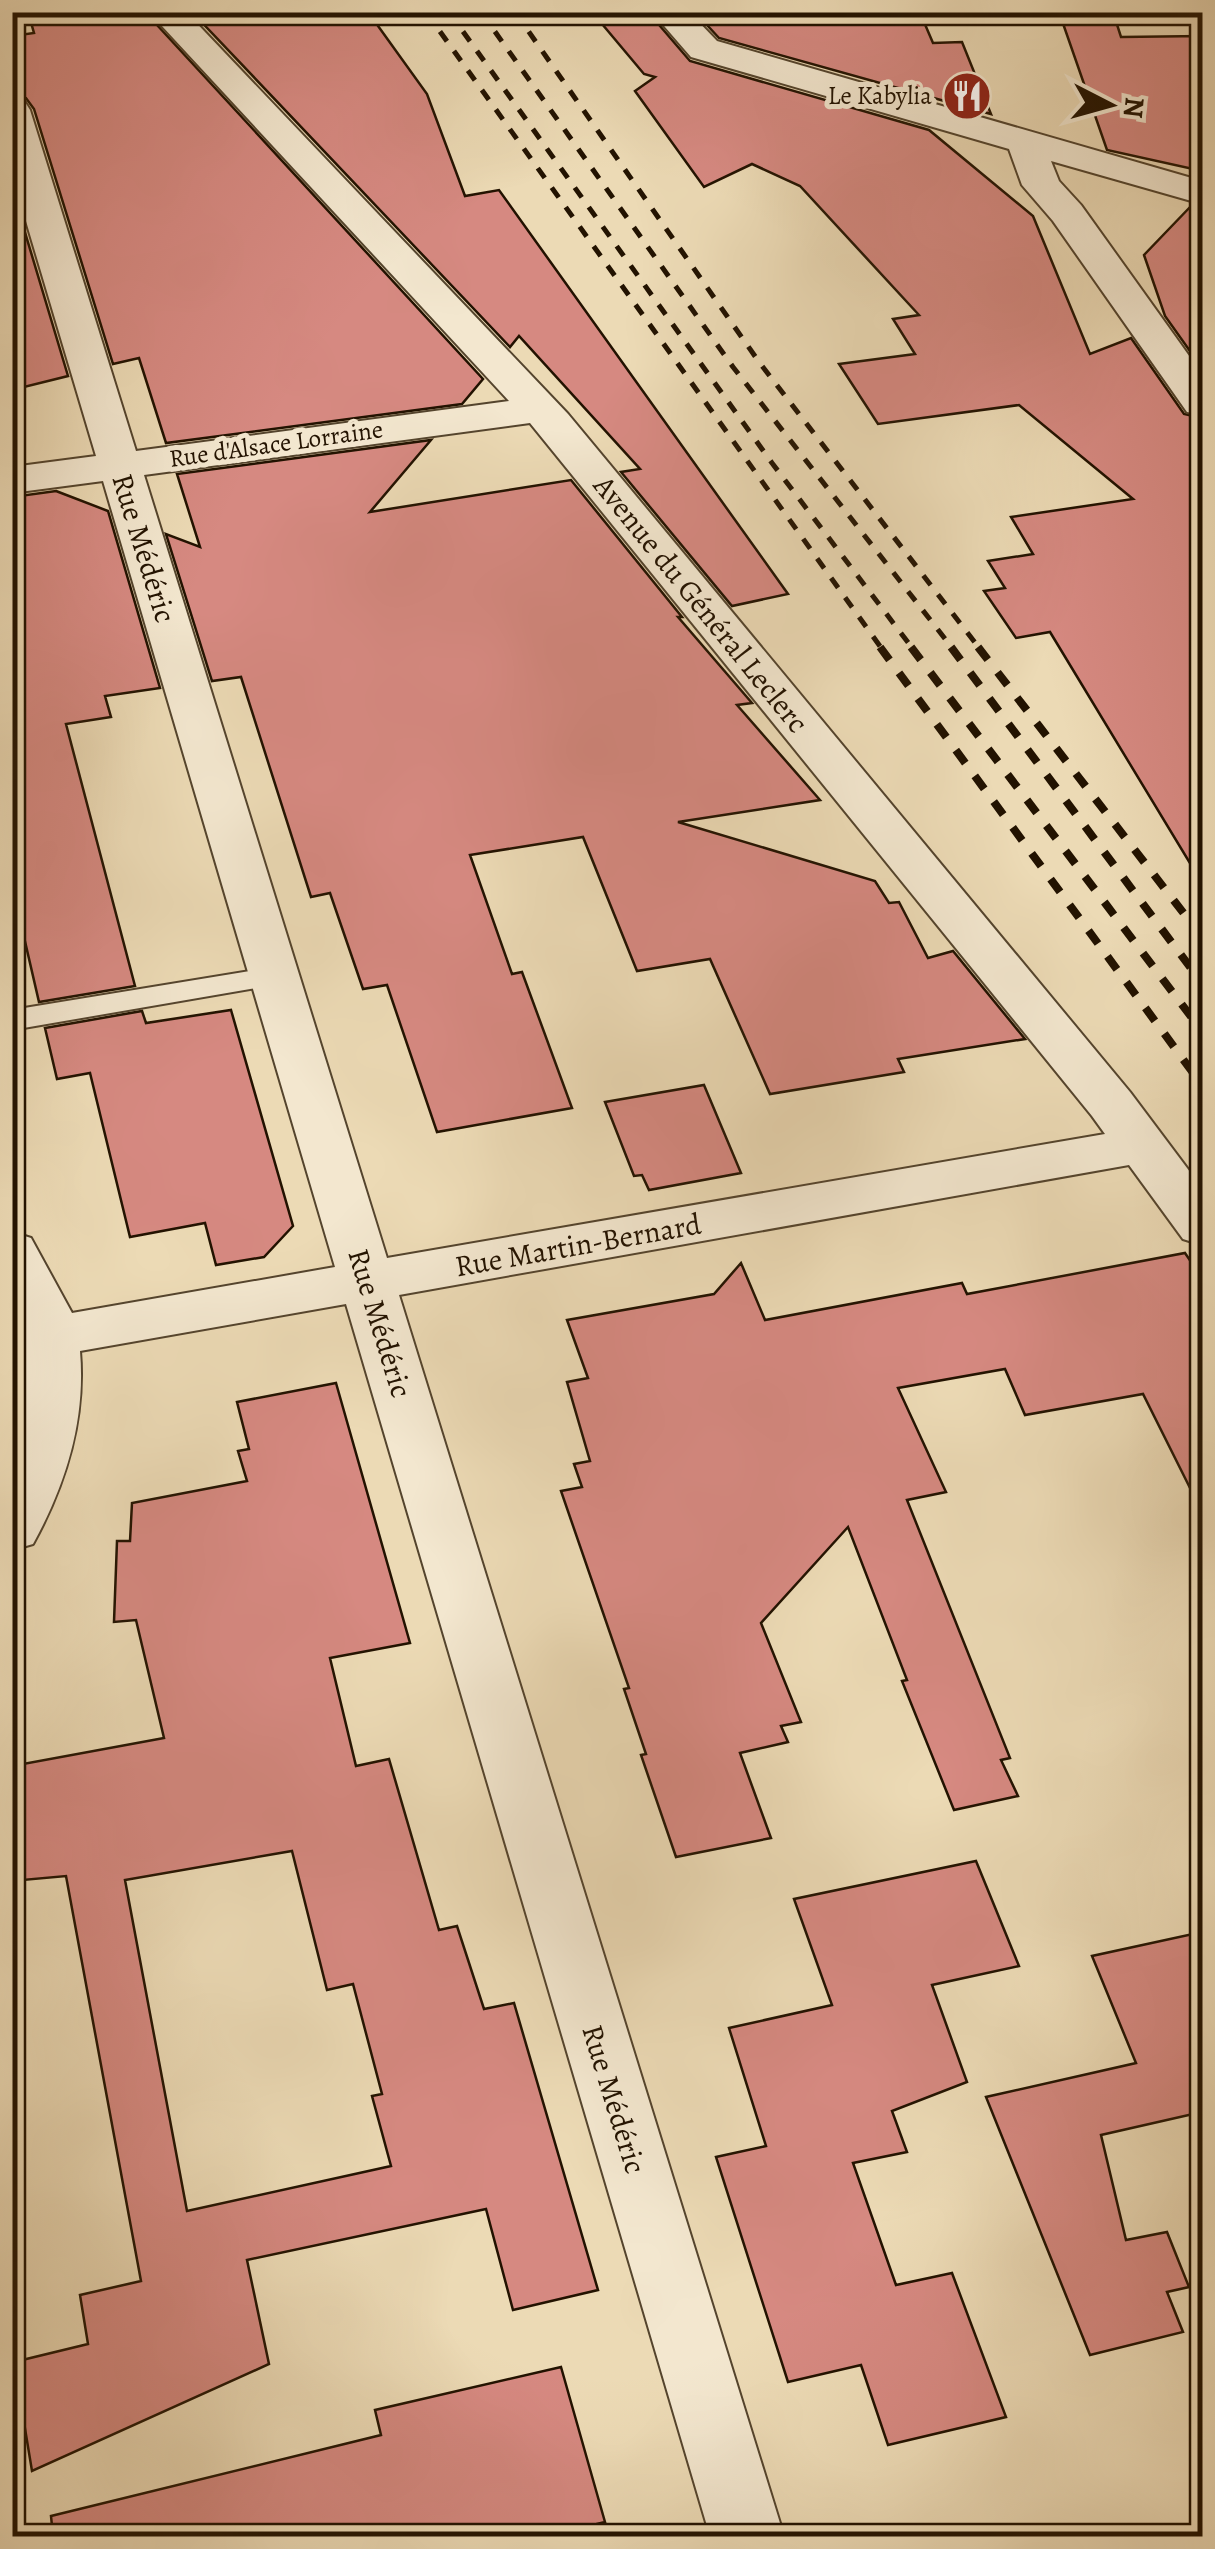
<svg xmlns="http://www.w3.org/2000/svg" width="1215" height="2549" font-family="Alegreya,serif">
  <rect width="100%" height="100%" fill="#ecdab5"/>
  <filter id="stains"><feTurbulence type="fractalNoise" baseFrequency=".002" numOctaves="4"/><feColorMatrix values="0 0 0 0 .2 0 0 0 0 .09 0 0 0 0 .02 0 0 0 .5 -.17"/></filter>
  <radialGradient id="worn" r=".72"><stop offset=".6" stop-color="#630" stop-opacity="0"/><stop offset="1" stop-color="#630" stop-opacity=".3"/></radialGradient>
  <g fill="#d68981" stroke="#221200" stroke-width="2.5" fill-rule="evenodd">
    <path d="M28 12H145L483 379 462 404 166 443 139 358 113 364 34 109 26 98 12 95V36L34 33Z"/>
    <path d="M192 12H368L427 94 465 196 499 190 788 594 732 606 621 472 640 469 519 336 510 347Z"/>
    <path d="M592 12H648L690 61 929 130 1033 216 1090 354 1131 338 1184 414 1202 418V883L1050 632 1016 638 984 591 1005 588 988 561 1033 554 1011 517 1133 499 1019 405 878 424 839 364 915 354 893 319 919 315 800 186 752 164 704 187 635 91 655 77 644 74Z"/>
    <path d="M695 12 921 15 933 43 962 42 991 114 719 38Z"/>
    <path d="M1059 12H1113L1121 37 1202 36V171L1107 150Z"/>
    <path d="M12 189 68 376 12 390Z"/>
    <path d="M1192 205 1202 207V368L1165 316 1144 255Z"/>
    <path d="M431 440 370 512 571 480 682 617H678L752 703 737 705 820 800 678 822 875 881 889 903 899 902 928 958 953 951 1025 1039 898 1059 904 1072 770 1094 710 959 637 971 583 837 470 855 512 974 522 972 572 1108 437 1132 387 985 363 989 330 893 311 897 241 677 212 681 166 534 200 547 177 474Z"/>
    <path d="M56 491 108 511 160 688 105 696 111 717 66 724 135 986 39 1002 12 885V497Z"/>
    <path d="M231 1010 293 1226 264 1257 216 1265 205 1223 130 1237 90 1073 57 1079 45 1028 142 1011 146 1023Z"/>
    <path d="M704 1085 741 1173 649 1190 642 1175 634 1176 605 1102Z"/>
    <path d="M1185 1253 1202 1278V1512L1143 1394 1025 1415 1005 1369 898 1388 946 1492 907 1500 1010 1758 1001 1760 1018 1796 954 1810 902 1681 907 1680 848 1527 761 1623 801 1722 781 1726 788 1742 740 1753 771 1838 676 1857 641 1755 646 1754 624 1689 629 1688 561 1491 582 1487 574 1464 590 1461 567 1382 588 1378 567 1320 714 1294 741 1263 765 1320 962 1283 967 1294Z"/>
    <path d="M336 1383 410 1643 330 1658 356 1766 389 1759 439 1930 457 1926 484 2009 514 2003 598 2290 513 2310 486 2209 247 2260 269 2364 32 2471 14 2362 88 2344 80 2295 141 2281 66 1876 12 1881V1766L164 1738 136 1620 114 1622 117 1541H130L132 1503 247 1481 238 1451 249 1449 237 1402ZM292 1851 327 1990 353 1984 382 2094 372 2096 391 2166 187 2211 125 1880Z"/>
    <path d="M976 1861 1019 1966 932 1985 967 2082 892 2111 907 2152 853 2163 896 2285 952 2273 1006 2417 888 2445 861 2365 788 2382 716 2157 766 2146 729 2028 832 2005 794 1899Z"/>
    <path d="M1202 1932V2112L1101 2135 1126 2240 1167 2232 1189 2287 1167 2292 1183 2332 1090 2355 986 2097 1136 2063 1092 1956Z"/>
    <path d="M561 2367 605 2522 548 2536H53L51 2516 381 2435 375 2410Z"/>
  </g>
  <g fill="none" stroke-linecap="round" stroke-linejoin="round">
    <g stroke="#54442d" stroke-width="4">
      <path id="service" d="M274 967 289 976 285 983 12 1030V1010Z"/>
    </g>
    <g stroke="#54442d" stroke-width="4">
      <g id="minor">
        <path d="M149 12H186L568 414 1130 1092 1202 1188V1245L1183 1239 1129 1165 399 1295 784 2536H710L346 1304 80 1351C86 1420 66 1484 33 1544L12 1550V1457L24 1361 12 1363V1323L19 1322 12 1302V1232L31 1238 72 1313 335 1267 103 481 12 493V467L96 456 12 174V99L25 102 30 110 136 451 509 401ZM530 423 1092 1116 1105 1134 387 1258 144 475Z"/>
        <path d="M652 12H689L717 41 1202 181V204L1051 161 1059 181 1081 205 1202 374V415L1187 412 1053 221 1022 185 1009 149 691 57Z"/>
      </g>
    </g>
    <use href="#service" fill="#f3e7cf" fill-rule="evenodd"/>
    <use href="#minor" fill="#f3e7cf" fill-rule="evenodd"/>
    <g stroke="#221200" stroke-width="5" stroke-dasharray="12 12" stroke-linecap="butt">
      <path d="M426 12 882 649"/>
      <path d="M449 12 772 463 913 649"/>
      <path d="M481 12 733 367 953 649"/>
      <path d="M515 12 759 362 980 649"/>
    </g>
    <g stroke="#221200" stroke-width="8" stroke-dasharray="16 16" stroke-linecap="butt">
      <path d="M880 647 1202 1085"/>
      <path d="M911 647 1202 1031"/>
      <path d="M951 647 1202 983"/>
      <path d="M978 647 1202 937"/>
    </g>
  </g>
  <defs>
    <g id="restaurant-disc" transform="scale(2.5)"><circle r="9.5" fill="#8f2418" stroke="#f3e7cf"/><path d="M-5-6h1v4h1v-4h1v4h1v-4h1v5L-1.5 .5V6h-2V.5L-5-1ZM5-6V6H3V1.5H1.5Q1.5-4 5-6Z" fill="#fff"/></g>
  </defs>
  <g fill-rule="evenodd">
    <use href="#restaurant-disc" x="967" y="96"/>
  </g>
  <g text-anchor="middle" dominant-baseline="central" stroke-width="10" stroke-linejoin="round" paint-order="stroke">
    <g font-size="25" fill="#221200" stroke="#f3e7cf" text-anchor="end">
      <text x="932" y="96">Le Kabylia</text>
    </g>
    <g font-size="25" fill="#221200" stroke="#f3e7cf">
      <text transform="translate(276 444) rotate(-8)">Rue d'Alsace Lorraine</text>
    </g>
    <g font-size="30" fill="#221200" stroke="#f3e7cf">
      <text transform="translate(144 548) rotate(73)">Rue Médéric</text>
      <text transform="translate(701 604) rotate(51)">Avenue du Général Leclerc</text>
      <text transform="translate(578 1245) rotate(-10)">Rue Martin-Bernard</text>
      <text transform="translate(380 1323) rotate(73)">Rue Médéric</text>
      <text transform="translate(614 2099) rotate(73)">Rue Médéric</text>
    </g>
  </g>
  <rect width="1215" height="2549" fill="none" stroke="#ecdab5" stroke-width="50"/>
  <rect x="15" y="15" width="1185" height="2519" fill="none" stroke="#221200" stroke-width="5"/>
  <rect x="25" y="25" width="1165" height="2499" fill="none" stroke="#221200" stroke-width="2.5"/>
  <g transform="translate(1110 105) rotate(96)" stroke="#f3e7cf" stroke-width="8" paint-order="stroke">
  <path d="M0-8L18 38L0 25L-18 38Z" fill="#221200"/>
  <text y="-15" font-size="28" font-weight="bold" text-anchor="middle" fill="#221200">N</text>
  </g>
  <rect width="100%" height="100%" filter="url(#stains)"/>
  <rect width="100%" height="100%" fill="url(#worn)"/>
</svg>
